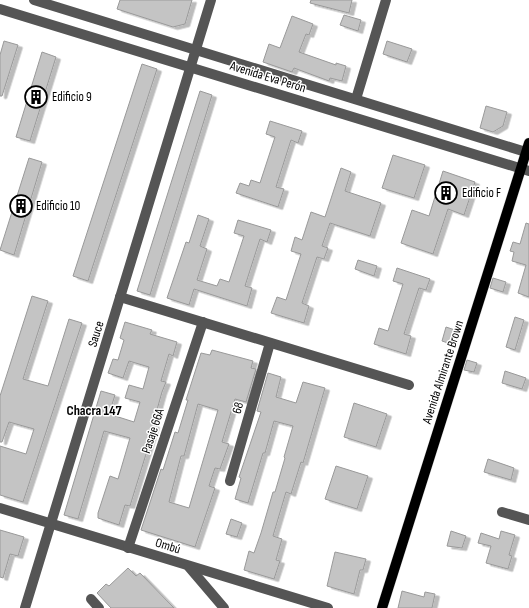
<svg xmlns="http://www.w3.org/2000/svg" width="529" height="608" font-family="'Sofia Sans Condensed',sans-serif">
  <defs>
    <filter id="shadow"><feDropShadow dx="4.5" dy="2.5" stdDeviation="0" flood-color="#0004"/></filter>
  </defs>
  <rect width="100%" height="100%" fill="#fff"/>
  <g fill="#c4c4c4" stroke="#999" fill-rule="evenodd" filter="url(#shadow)">
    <path d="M120 0H192L185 24 173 27 117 9Z"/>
    <path d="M311 0H352L349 13 310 3Z"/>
    <path d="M344 15 361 20 358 31 340 25Z"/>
    <path d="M292 16 313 24 309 35 306 34 299 52 336 65V63L346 66 342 81 330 78 329 81 294 68 292 72 263 62 269 44 280 48Z"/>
    <path d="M4 41 18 45 2 96H0V55Z"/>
    <path d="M387 41 412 49 407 62 383 54Z"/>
    <path d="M42 52 56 57 30 141 16 137Z"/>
    <path d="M142 64 157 69 88 281 73 276Z"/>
    <path d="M200 91 212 95 150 295 137 291Z"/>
    <path d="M486 106 507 112 503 126 493 132 480 128Z"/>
    <path d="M270 121 302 131 298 143 291 140 276 187 284 189 278 207 236 193 240 183 249 186 251 180 260 183 275 137 266 134Z"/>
    <path d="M393 155 425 165 414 198 382 188Z"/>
    <path d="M29 158 42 162 14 255 0 250Z"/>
    <path d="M341 168 351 172 345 191 381 203 370 236 330 223 322 246 328 248 324 259 317 257 302 303 309 306 304 323 271 313 277 297 286 300 301 254 291 251 295 237 302 240 311 212 325 217Z"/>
    <path d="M443 171 475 182 464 215 448 209 433 254 401 243 412 210 429 216Z"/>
    <path d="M198 215 209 219 200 246 207 249 197 280 217 286 220 279 229 282 244 236 234 233 238 220 271 230 267 242 260 239 245 286 252 288 247 306 194 289 189 305 167 298 186 242 189 243Z"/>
    <path d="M526 223 529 224V297L518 293 526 265 512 261 514 252 510 251 513 242 520 244Z"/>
    <path d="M358 260 377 266 374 276 355 269Z"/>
    <path d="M397 268 430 279 426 290 419 288 404 334 411 336 406 354 374 344 379 328 388 331 403 284 393 281Z"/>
    <path d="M493 278 506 282 503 292 490 288Z"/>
    <path d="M32 296 48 301 23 379 48 386 69 319 82 323 23 502 0 495V446L26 454 34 429 9 422 2 442H0V396Z"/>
    <path d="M515 317 524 320 515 350 506 347Z"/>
    <path d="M125 322 152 330 150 334 177 342 173 356 169 354 161 381 166 382 162 392 153 424 155 425 130 506 125 505 119 525 98 518V513L110 476 118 479 130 438 104 431 78 519 64 515 101 391 115 395 109 414 134 422 140 402 125 398 129 385 143 389 149 367 129 361 123 378 108 373 113 359 118 360 124 340 120 338Z"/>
    <path d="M446 327 455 330 451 344 442 341Z"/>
    <path d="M212 350 253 361 251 368 256 369 246 402 235 399 222 442 229 444 220 469 215 468 209 486 215 488 195 547 141 530 161 469 163 470 175 432 178 433 188 400H186L201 353 210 355ZM198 404 218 410 189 508 169 502 181 456H184Z"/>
    <path d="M467 360 477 363 474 372 464 370Z"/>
    <path d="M505 371 526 378 522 389 502 383Z"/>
    <path d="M268 373 281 377 276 397 296 403 303 382 325 388 303 463 301 462 291 494 286 492 273 536 282 539 276 560 280 561 274 579 244 570 249 551 254 553 261 533 273 492H275L285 458 284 457 293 426 274 421 265 453H263L248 503 235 499 241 478 239 477 261 412 257 411Z"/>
    <path d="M354 403 387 414 376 447 344 437Z"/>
    <path d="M488 459 514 468 511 480 484 472Z"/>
    <path d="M336 466 368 476 357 509 325 499Z"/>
    <path d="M231 519 242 523 237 537 226 534Z"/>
    <path d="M0 530 24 537 18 556 10 554 3 578 0 577Z"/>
    <path d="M451 531 466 536 462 548 447 546Z"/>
    <path d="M501 531 515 535 509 555 512 556 508 569 486 563 491 546 478 543 481 533 499 539Z"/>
    <path d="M335 552 366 559 363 570H360L354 594 327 586Z"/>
    <path d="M128 568 136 576 140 573 174 608H111L97 593 106 584 109 586Z"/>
    <path d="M402 591 424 597 425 592 435 594 432 608H398Z"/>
  </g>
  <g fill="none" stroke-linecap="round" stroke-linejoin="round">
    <g stroke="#dbdbdb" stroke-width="11">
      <path id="major" d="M382 608 529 143"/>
    </g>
    <g stroke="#555" stroke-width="10">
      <path d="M34 0 529 153"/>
      <path d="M0 9 529 171"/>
      <path d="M356 99 386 0"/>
      <path d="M120 297 409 385"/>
      <path d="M230 481 270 343"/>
      <path d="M0 508 328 608"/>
      <path d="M502 512 529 520"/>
      <path d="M128 548 203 322"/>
      <path d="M189 567 224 608"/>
      <path d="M91 599 99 608"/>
      <path d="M25 608 211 0"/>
    </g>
    <use href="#major" stroke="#000" stroke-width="10"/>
  </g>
  <defs>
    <g id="building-ring" transform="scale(1.15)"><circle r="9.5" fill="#fff" stroke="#000" stroke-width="1.5"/><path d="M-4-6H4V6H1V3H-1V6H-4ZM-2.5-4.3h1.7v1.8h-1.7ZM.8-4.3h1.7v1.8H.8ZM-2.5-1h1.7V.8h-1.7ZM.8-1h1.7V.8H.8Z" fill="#000"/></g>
  </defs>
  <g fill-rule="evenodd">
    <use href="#building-ring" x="36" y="97"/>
    <use href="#building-ring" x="446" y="193"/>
    <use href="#building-ring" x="21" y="206"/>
  </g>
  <g text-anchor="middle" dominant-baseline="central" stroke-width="3" stroke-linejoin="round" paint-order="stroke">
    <g font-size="13" fill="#000" stroke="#fff">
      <text transform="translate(268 77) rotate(17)">Avenida Eva Perón</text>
      <text transform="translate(96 334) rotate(-73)">Sauce</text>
      <text transform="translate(443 372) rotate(-72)">Avenida Almirante Brown</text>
      <text transform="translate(238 408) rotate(-74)">68</text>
      <text transform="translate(153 431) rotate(-72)">Pasaje 66A</text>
      <text transform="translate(168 546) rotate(17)">Ombú</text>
    </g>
    <g font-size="13" fill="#000" stroke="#fff" text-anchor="start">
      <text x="52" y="97">Edificio 9</text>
      <text x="462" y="193">Edificio F</text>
      <text x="36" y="206">Edificio 10</text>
    </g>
    <g font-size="14" font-weight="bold" fill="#000" stroke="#fff">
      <text x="94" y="410">Chacra 147</text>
    </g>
  </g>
</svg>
